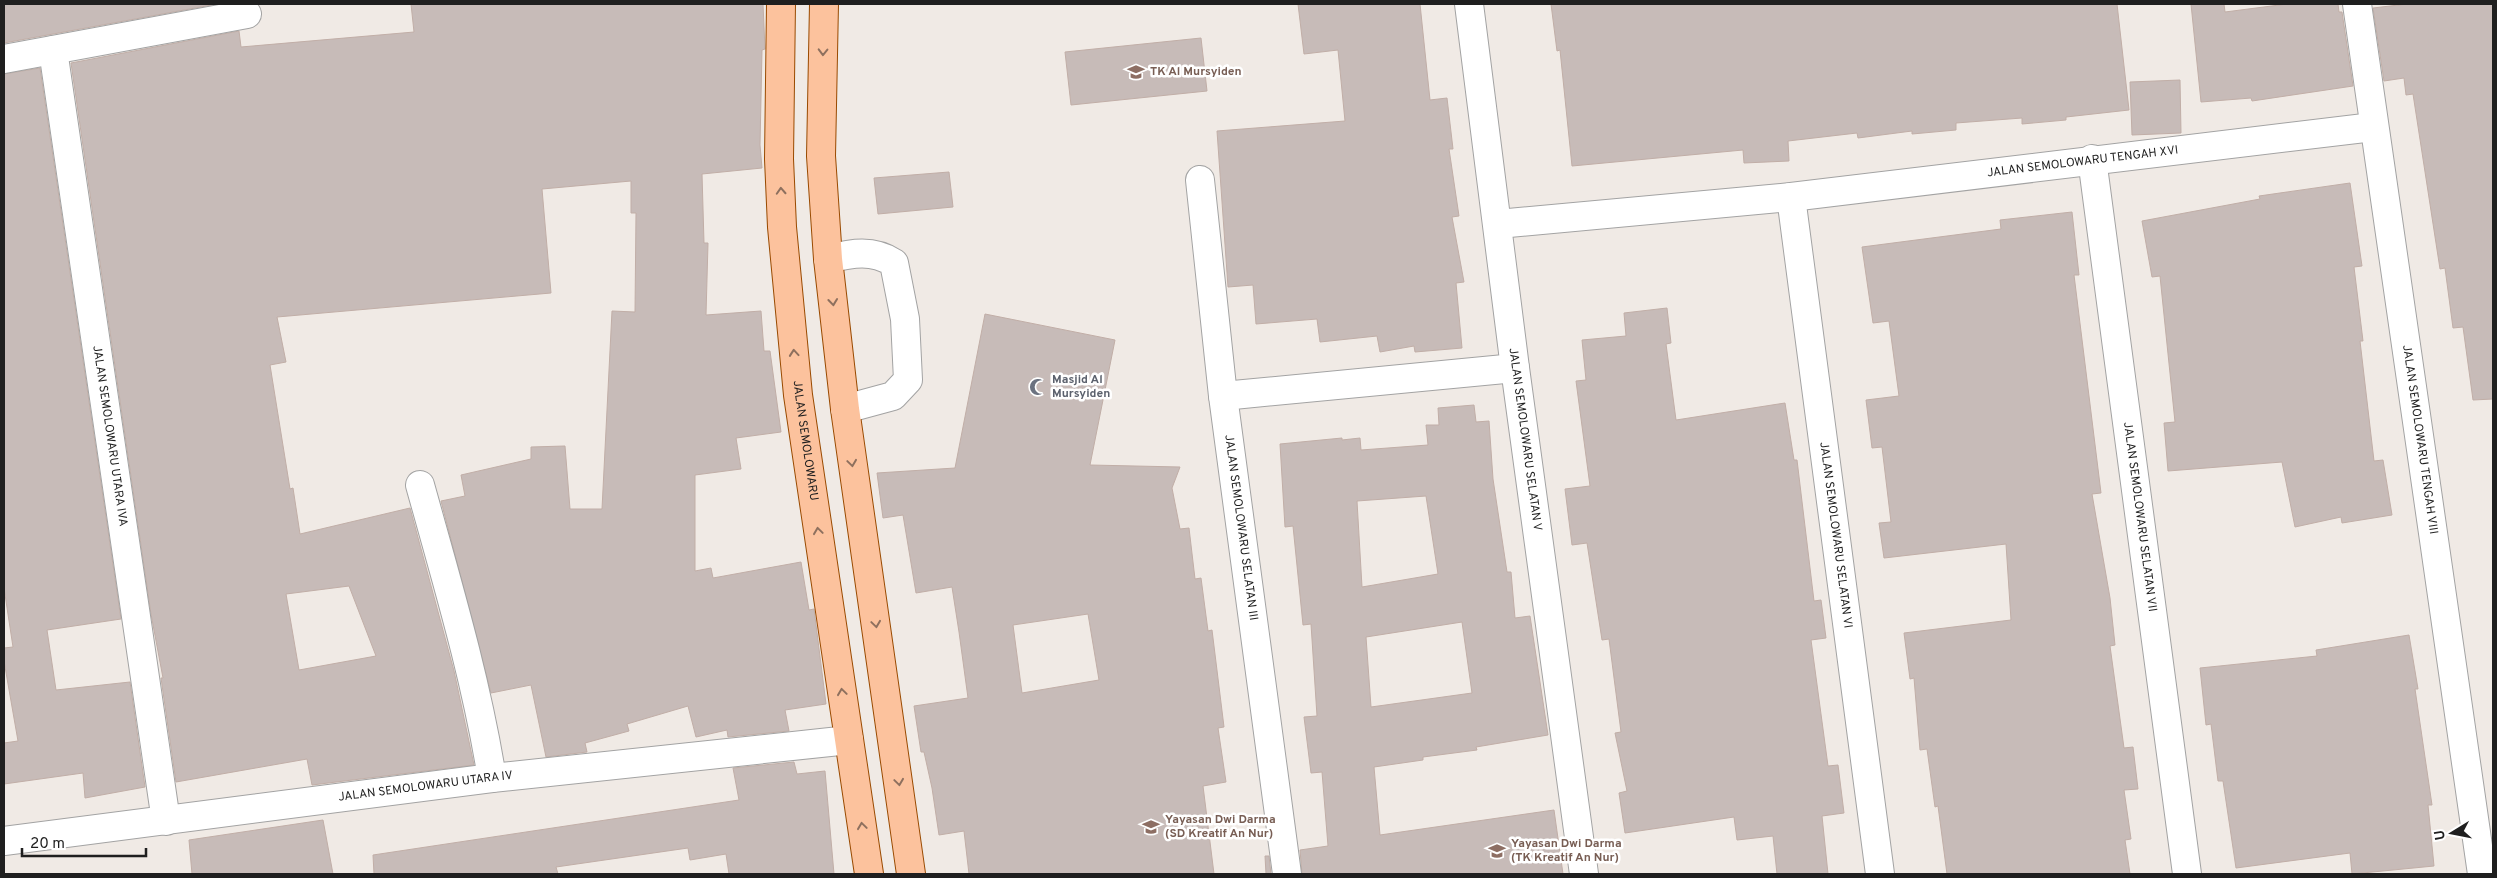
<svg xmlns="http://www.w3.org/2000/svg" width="2497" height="878" font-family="Overpass,sans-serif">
  <rect width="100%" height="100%" fill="#f0eae5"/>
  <g fill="#c7bbb8" stroke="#c1aea7" fill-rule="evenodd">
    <path d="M4 4H217L4 43Z"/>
    <path d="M411 4H763L765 49 762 50 760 145 762 168 702 174 704 243H708L706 315 761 311 764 351H770L781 432 736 438 741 469 695 475V571L711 568 713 578 801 562 809 610 814 609 826 704 785 710 789 731 728 737 727 730 696 737 688 706 627 724 629 731 585 743 587 752 546 757 531 685 491 693 441 501 465 496 461 475 531 459V447L565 446 570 509H602L612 311 635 312 636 213H631V181L542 189 551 293 277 317 286 362 270 365 290 489 293 488 300 534 410 508 454 671 474 765 312 785 307 759 176 782 161 678H163L151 614 71 63 239 31 241 47 414 32ZM349 586 376 656 299 670 286 594Z"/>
    <path d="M1298 4H1420L1430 100 1447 98 1453 149H1449L1459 216 1452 217 1464 282 1456 283 1462 348 1415 352 1414 346 1380 352 1377 336 1320 342 1317 319 1256 324 1253 285 1228 287 1217 131 1345 121 1338 50 1304 54Z"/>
    <path d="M1551 4H2117L2129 110 2066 117V120L2022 124V118L1956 123V130L1912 134V131L1858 138 1857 133 1788 141 1789 161 1744 163 1743 150 1572 166 1560 50 1557 51Z"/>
    <path d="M2191 4H2224L2225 12 2287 4H2338L2339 12H2342L2353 86 2252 101 2251 98 2201 102Z"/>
    <path d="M2407 4H2493V399L2473 400 2463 327 2453 328 2445 268 2440 269 2413 94 2406 95 2404 78 2384 81 2373 8Z"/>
    <path d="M1201 38 1207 91 1071 105 1065 52Z"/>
    <path d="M40 68 121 619 47 630 56 690 130 682 145 787 85 798 83 773 4 784V743L18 741 4 661V648L13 647 4 588V74Z"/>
    <path d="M2180 80 2181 133 2132 135 2130 82Z"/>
    <path d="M949 172 953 207 878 214 874 178Z"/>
    <path d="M2350 183 2362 266 2354 267 2363 341H2360L2374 461 2383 460 2392 515 2342 523 2341 517 2295 527 2282 462 2168 471 2164 423 2175 422 2160 276 2152 277 2142 221 2260 199 2259 196Z"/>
    <path d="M2072 212 2079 275H2074L2101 493 2092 494 2110 598 2115 645 2110 646 2124 748 2133 747 2138 789 2124 790 2131 839 2125 840 2130 874H1947L1938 806 1935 807 1927 749 1920 750 1914 678 1910 679 1904 633 2011 620 2006 544 1884 558 1879 523 1891 522 1882 447 1872 448 1866 400 1899 396 1889 321 1873 323 1862 247 2001 229 2000 220Z"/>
    <path d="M1667 308 1671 343 1666 344 1676 420 1785 403 1794 460H1797L1814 601 1821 600 1826 638 1811 640 1828 766 1838 765 1844 813 1822 816 1828 874H1777L1773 836 1737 840 1734 817 1625 833 1619 793 1627 791 1615 733 1621 732 1609 639 1602 640 1587 543 1572 545 1565 489 1590 486 1576 381 1586 380 1582 340 1626 336 1624 313Z"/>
    <path d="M985 314 1115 340 1090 465 1180 467 1172 488 1180 529 1189 528 1195 579 1201 578 1208 631 1212 630 1224 727 1218 728 1226 782 1203 786 1214 874H969L964 831 939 835 932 788 924 752H921L914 706 968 698 959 632 952 587 916 593 903 515 883 518 877 473 955 468ZM1088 614 1099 680 1022 693 1013 625Z"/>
    <path d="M1474 405 1476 422 1489 421 1493 479 1507 572H1511L1515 618 1530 616 1548 735 1476 747 1477 750 1423 757V760L1374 767 1380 835 1554 810 1563 874H1302L1300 850 1328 846 1322 772 1311 773 1304 717 1317 716 1311 624 1303 625 1293 526 1285 527 1280 444 1342 438V440L1360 438 1361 450 1428 445 1426 425H1439L1438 408ZM1426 496 1438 574 1362 587 1357 501ZM1462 622 1472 693 1371 707 1366 637Z"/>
    <path d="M2409 635 2418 689H2415L2432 805H2428L2434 866 2352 874 2350 853 2236 868 2223 781H2218L2211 724 2206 725 2200 668 2317 656 2316 650Z"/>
    <path d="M794 762 797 774 825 771 834 874H729L726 854 690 860 688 848 556 867 558 874H374L373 855 739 800 733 768Z"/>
    <path d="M323 820 333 874H192L189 840Z"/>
    <path d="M1265 856H1269L1271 874H1266Z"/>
  </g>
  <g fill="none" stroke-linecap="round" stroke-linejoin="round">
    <g stroke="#a3a3a3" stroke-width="30">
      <g id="minor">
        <path id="s1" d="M1469 4 1515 368 1584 874"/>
        <path id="s2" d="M2357 4 2482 874"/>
        <path id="s3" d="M53 50 166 821"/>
        <path d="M4 59 247 14"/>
        <path id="s4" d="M2092 159 2187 874"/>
        <path id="s5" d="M1200 180 1223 396 1287 874"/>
        <path id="s6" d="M1791 197 1880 874"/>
        <path id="s7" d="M1498 224 1791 197 2373 127"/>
        <path d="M828 259C852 253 873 249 894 263L905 319 908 380 893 396 845 409"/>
        <path d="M1223 396 1515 368"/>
        <path d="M420 485C447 582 476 678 492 778"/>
        <path id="s8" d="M4 841 492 778 849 740"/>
      </g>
    </g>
    <g stroke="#994a00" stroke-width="30">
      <g id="major">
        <path id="s9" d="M781 4 779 159 782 227 798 395 869 874"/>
        <path d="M824 4 821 156 828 259 845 409 911 874"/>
      </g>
    </g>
    <use href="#minor" stroke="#fff" stroke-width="28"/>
    <use href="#major" stroke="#fcc29d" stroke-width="28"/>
  </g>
  <defs><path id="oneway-chevron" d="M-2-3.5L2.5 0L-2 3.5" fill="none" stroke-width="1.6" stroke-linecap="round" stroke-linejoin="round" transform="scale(1.25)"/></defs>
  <g stroke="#8e705e">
    <use href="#oneway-chevron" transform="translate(823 52) rotate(91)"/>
    <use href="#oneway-chevron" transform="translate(781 191) rotate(-93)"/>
    <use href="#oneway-chevron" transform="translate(833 302) rotate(84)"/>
    <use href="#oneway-chevron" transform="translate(794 353) rotate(-95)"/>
    <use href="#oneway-chevron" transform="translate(852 463) rotate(82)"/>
    <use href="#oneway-chevron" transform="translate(818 531) rotate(-98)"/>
    <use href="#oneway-chevron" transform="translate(876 624) rotate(82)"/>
    <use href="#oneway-chevron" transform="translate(842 692) rotate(-98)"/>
    <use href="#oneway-chevron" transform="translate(899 782) rotate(82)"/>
    <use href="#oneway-chevron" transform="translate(862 826) rotate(-98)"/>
  </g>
  <defs>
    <g id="school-bare" transform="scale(1.35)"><path d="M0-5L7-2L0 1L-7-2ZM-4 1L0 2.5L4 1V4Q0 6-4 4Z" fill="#8d6e63" stroke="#fff" stroke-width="2.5" paint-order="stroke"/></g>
    <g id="mosque-bare" transform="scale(1.35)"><path d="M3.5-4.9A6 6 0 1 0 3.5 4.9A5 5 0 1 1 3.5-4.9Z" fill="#6b7280" stroke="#fff" stroke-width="2.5" paint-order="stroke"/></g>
  </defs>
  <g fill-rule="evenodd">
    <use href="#school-bare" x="1136" y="72"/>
    <use href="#mosque-bare" x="1038" y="387"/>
    <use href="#school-bare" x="1151" y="827"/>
    <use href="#school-bare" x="1497" y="851"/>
  </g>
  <g text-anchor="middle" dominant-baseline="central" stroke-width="5" stroke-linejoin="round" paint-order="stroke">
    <g font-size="12" font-weight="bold" fill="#785e54" stroke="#fff" text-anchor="start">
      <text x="1150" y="72">TK Al Mursyiden</text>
      <text x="1165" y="820">Yayasan Dwi Darma<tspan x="1165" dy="14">(SD Kreatif An Nur)</tspan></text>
      <text x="1511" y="844">Yayasan Dwi Darma<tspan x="1511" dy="14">(TK Kreatif An Nur)</tspan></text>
    </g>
    <g font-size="12" fill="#1f1f1f" stroke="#fff">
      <text stroke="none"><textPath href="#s7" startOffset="588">JALAN SEMOLOWARU TENGAH XVI</textPath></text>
      <text stroke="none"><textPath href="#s3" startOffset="390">JALAN SEMOLOWARU UTARA IVA</textPath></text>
      <text stroke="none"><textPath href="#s1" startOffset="439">JALAN SEMOLOWARU SELATAN V</textPath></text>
      <text stroke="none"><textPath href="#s2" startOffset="440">JALAN SEMOLOWARU TENGAH VIII</textPath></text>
      <text stroke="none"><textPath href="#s9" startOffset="438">JALAN SEMOLOWARU</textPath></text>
      <text stroke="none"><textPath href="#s4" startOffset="361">JALAN SEMOLOWARU SELATAN VII</textPath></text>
      <text stroke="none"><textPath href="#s5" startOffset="350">JALAN SEMOLOWARU SELATAN III</textPath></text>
      <text stroke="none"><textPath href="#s6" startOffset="341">JALAN SEMOLOWARU SELATAN VI</textPath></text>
      <text stroke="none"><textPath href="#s8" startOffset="425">JALAN SEMOLOWARU UTARA IV</textPath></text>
    </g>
    <g font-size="12" font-weight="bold" fill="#5b616d" stroke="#fff" text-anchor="start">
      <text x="1052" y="380">Masjid Al<tspan x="1052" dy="14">Mursyiden</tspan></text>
    </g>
  </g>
  <rect width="2497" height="878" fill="none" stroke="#1f1f1f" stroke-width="10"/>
  <g transform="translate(2452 833) rotate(260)" stroke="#ffffff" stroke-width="4" paint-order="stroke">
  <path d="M0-4L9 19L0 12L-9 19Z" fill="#1f1f1f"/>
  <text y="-8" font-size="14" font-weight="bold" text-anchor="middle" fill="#1f1f1f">U</text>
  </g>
  <path d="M22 848v8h124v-8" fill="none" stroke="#1f1f1f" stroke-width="2.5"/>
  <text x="30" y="848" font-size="15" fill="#1f1f1f" stroke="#ffffff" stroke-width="4" paint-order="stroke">20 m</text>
</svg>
